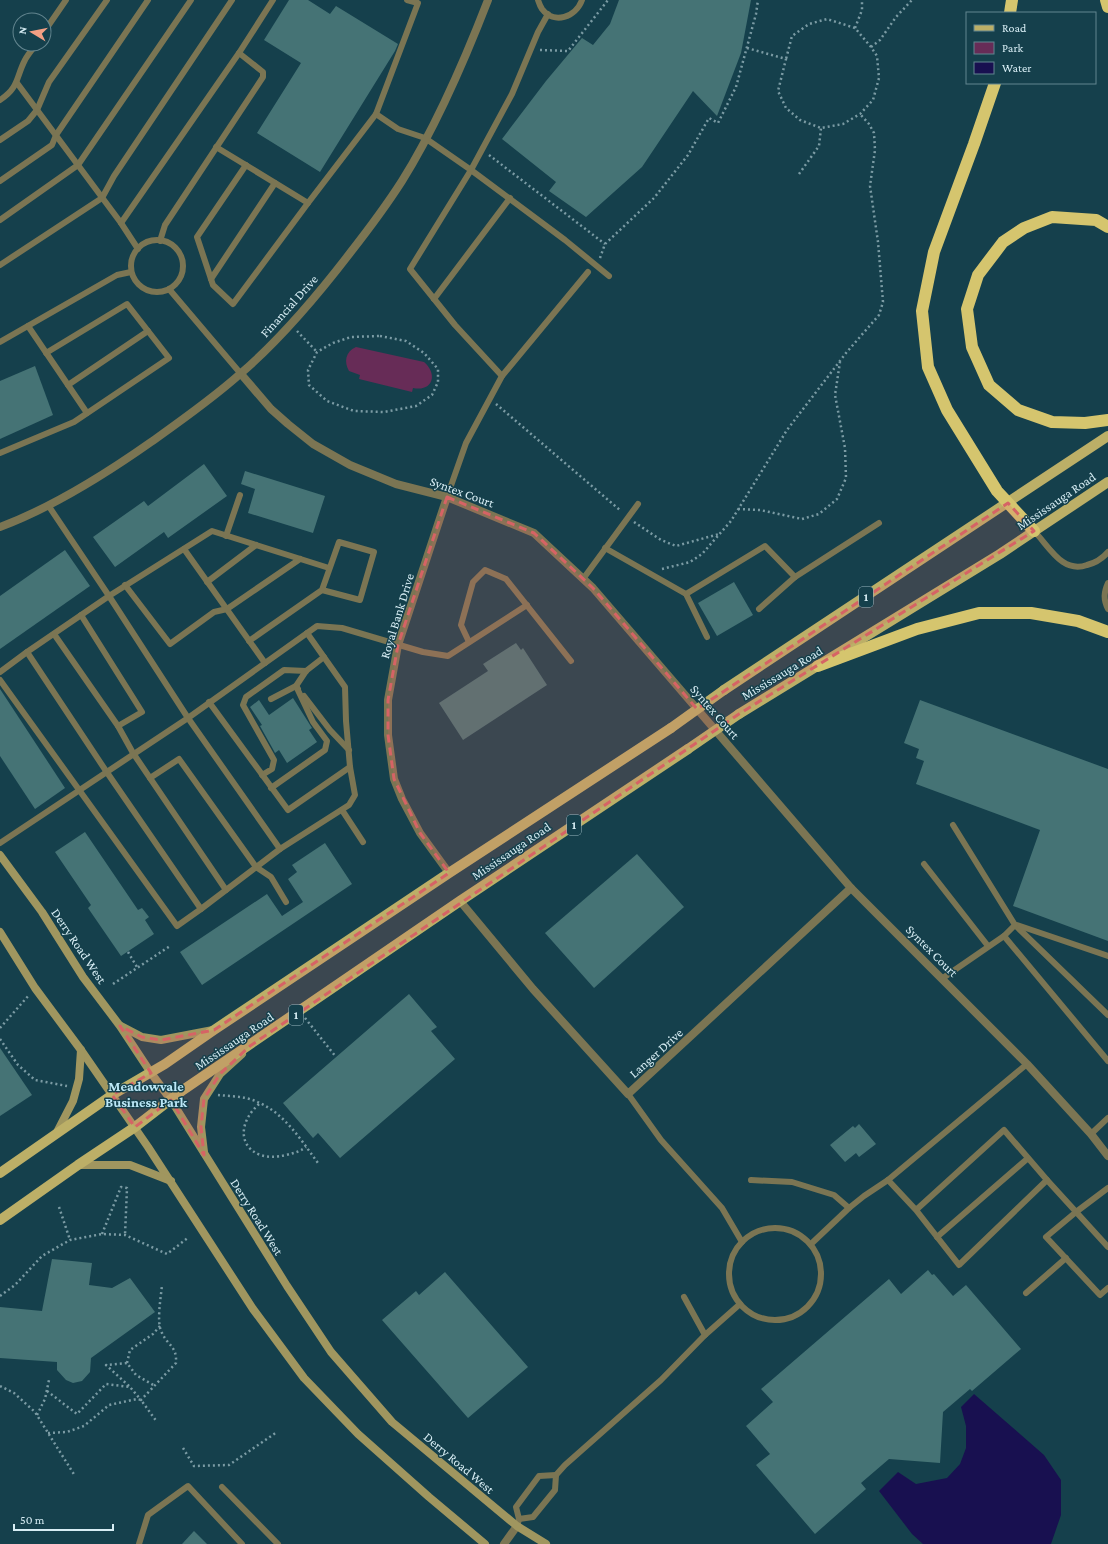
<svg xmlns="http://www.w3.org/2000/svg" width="1108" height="1544" font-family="'Crimson Pro',serif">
  <rect width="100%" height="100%" fill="#15404c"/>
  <path fill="#672c57" d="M356 347 424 362C438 374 433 392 413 388L412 392 359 379 360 375 349 371C344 362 345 352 356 347Z"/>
  <path fill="#181050" d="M974 1394 1044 1455 1061 1480V1515L1051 1544H923L912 1534 879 1491 898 1472 916 1484 947 1478 960 1464 966 1448V1426L961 1407Z"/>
  <g fill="#457375">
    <path d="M289 0H308L330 14 336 6 398 44 395 51 320 172 257 133 301 63 264 40Z"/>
    <path d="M619 0H751L741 53 717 116 693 91 642 167 586 217 549 191 556 182 502 139 546 81 582 38 593 45 610 24Z"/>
    <path d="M35 366 53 415 0 439V381Z"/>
    <path d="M204 464 227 496 168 538 164 532 115 567 93 537 144 501 148 506Z"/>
    <path d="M245 471 325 496 313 533 248 513 255 489 241 484Z"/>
    <path d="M65 550 90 586 0 649V596Z"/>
    <path d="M734 582 753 615 717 636 698 603Z"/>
    <path d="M516 643 521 650 523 648 547 685 463 740 439 703 488 671 483 664Z"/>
    <path d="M0 689 65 788 35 809 0 756Z"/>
    <path d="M293 698 312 728 309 730 317 742 287 763 279 750 275 753 274 751 260 726 262 725 250 707 259 700 269 715Z"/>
    <path d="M920 700 1108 769V941L1013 906 1040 830 916 784 924 761 916 758 919 749 904 743Z"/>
    <path d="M85 832 138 910 142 908 149 917 145 920 154 934 121 956 88 908 91 905 55 852Z"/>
    <path d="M325 843 352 884 202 985 180 952 267 894 282 916 303 902 288 879 297 872 292 865Z"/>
    <path d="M637 854 684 907 594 988 545 933Z"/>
    <path d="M409 994 437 1027 431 1031 455 1059 340 1158 318 1133 313 1138 283 1103Z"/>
    <path d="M0 1048 32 1095 0 1116Z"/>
    <path d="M859 1124 876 1144 859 1157 856 1153 845 1162 830 1145 853 1126 855 1128Z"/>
    <path d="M52 1259 92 1263 89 1285 112 1288 130 1278 155 1312 91 1358 90 1372 82 1381 73 1383 66 1380 57 1370V1362L0 1358V1307L42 1311Z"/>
    <path d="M928 1270 932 1275 934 1274 953 1296 966 1285 1021 1349 972 1391 970 1389 943 1412 940 1463 889 1459 861 1483 866 1489 815 1534 756 1465 770 1454 746 1426 773 1402 761 1389 889 1279 901 1294Z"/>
    <path d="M445 1272 528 1367 468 1418 382 1320 416 1291 419 1295Z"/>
    <path d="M194 1531 207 1544H182Z"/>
  </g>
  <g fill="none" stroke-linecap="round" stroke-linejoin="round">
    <g stroke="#7b9ba4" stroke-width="2.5" stroke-dasharray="2 3" stroke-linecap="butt">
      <path d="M855 28 862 10V0"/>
      <path d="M871 47 880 40 896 17 912 0"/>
      <path d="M747 48 786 59 778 91 786 108 800 120 821 128 843 124 860 114 873 100 879 78 877 56 871 47 855 28 827 19 809 24 792 36 786 59"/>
      <path d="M540 50 568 51 608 0"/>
      <path d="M489 155 605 244"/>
      <path d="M799 174 819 146 821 128"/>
      <path d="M600 258 605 244 654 198 688 155 709 118 718 123 736 87 756 14 758 0"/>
      <path d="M297 331 317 352"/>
      <path d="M380 336 406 341 424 353 438 369V382L432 395 416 406 384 412 354 411 327 401 309 385 308 370 317 352 333 343 351 337Z"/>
      <path d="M496 404 621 511"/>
      <path d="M738 509 760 510 802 519 819 514 837 499 846 478 845 448 835 395 840 362"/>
      <path d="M634 522 661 540 676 546 719 534"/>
      <path d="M662 569 690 562 702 554 731 521 787 430 846 353 879 315 883 302 878 242 870 186 875 150 874 133 869 124 860 114"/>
      <path d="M128 952 137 967"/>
      <path d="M113 984 170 946"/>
      <path d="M305 1018 336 1057"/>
      <path d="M0 1028 29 995"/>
      <path d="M0 1039 18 1065 35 1080 67 1086"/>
      <path d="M218 1095C227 1096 237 1096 246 1098 281 1107 298 1136 318 1163"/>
      <path d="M259 1104C229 1131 246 1165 286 1155 294 1153 299 1152 306 1147"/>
      <path d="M59 1207 70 1240"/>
      <path d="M102 1234 121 1187 127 1188 125 1235"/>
      <path d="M0 1296 15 1285 42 1256 70 1240 102 1234 125 1235 167 1254 189 1237"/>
      <path d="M127 1363 130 1350 153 1334 160 1326"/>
      <path d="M0 1386 14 1393 35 1412 75 1476"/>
      <path d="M129 1386 106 1365 127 1363 136 1375 155 1386"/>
      <path d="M47 1391 77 1414 106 1384 130 1387 141 1400 176 1363C177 1346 168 1346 162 1333 156 1323 161 1297 162 1285"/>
      <path d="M37 1415 45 1399 49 1380"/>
      <path d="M48 1433 67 1432 84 1426 109 1405 137 1399 141 1400 157 1422"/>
      <path d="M183 1448 194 1466 229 1465 277 1432"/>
    </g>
    <g stroke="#7b7553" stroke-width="6">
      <path d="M538 0C539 3 540 6 542 9 554 25 576 17 582 0"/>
      <path d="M44 32 66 0"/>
      <path d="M17 83 121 223 138 249"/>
      <path d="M0 100C19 88 16 77 25 60 28 54 33 49 36 44"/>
      <path d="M376 114 398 129 425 138 471 170 512 94 538 32 548 14"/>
      <path d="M0 140 28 121 37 110 49 82 107 0"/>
      <path d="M216 147 308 203"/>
      <path d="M246 165 197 237 213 285 233 304 308 203 376 114 418 3 407 0"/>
      <path d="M0 181 52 145 56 135 148 0"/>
      <path d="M0 220 78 165 191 0"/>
      <path d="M121 223 239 53 273 0"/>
      <circle cx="157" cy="266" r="26"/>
      <path d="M160 241 165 225 263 77V72L239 53"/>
      <path d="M0 265 102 198 114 176 232 0"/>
      <path d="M211 279 275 183"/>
      <path d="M169 289 241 374"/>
      <path d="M434 299 510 198"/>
      <path d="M28 326 87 413"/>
      <path d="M0 342 117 275 131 272"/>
      <path d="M502 376 455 325 410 269 471 170 565 240 609 276"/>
      <path d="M68 385 148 331"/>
      <path d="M0 453 74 422 169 358 127 304 46 353"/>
      <path d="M447 497 466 443 502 376 588 272"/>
      <path d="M48 505 109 596 27 652 106 771 201 909 280 849 188 718 109 596 212 531 329 568"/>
      <path d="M1034 531C1049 546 1062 574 1087 565 1095 563 1102 559 1108 552"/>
      <path d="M226 536 240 495"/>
      <path d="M605 548 686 594 707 637"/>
      <path d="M184 549 265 663"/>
      <path d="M583 579 638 504"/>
      <path d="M207 582 256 545"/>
      <path d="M1108 583C1104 592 1103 599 1108 609"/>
      <path d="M125 585 170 644 214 612 227 609 300 559"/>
      <path d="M686 594 765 546 795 577"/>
      <path d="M759 609 795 577 879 523"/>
      <path d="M81 615 142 712 118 726"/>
      <path d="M54 634 118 726 133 753 226 890"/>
      <path d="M249 641 322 590 360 600 374 552 339 542 322 590"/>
      <path d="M469 642 461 625 473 582 485 570 506 579 571 661"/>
      <path d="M0 672 27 652"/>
      <path d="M0 680 177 926 201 909"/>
      <path d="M304 696 330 730 349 750"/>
      <path d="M271 699 296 686 298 689"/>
      <path d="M209 702 288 810 350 767"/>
      <path d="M262 775 272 769 274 760 243 705 246 697 284 670 306 671"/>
      <path d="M150 778 179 759 256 867 271 877 286 902"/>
      <path d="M271 788 325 750 327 741 313 722 296 686 306 671 324 657"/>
      <path d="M342 810 363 842"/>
      <path d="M0 843 188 718 317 626 342 628 423 652 448 656 527 605"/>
      <path d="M280 849 349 805 355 795 350 767 346 721 345 687 307 633"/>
      <path d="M924 864 988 946"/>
      <path d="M1015 925 1108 1015"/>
      <path d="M1017 925 1108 956"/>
      <path d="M1004 936 1108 1061"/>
      <path d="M943 978 1004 936 1015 925 953 825"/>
      <path d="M628 1094 661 1140 722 1208 742 1242"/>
      <path d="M1091 1134 1108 1118"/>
      <path d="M751 1180 792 1182 834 1195 849 1208 864 1196 888 1180 1027 1064"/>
      <path d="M888 1180 916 1210 959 1265 1047 1180 1004 1130 916 1210"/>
      <path d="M1047 1180 1108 1247"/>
      <path d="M1108 1188 1076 1212 1046 1237 1100 1295 1108 1288"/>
      <circle cx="775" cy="1274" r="46"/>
      <path d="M937 1237 1027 1159"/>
      <path d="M811 1244 849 1208"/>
      <path d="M1026 1293 1066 1258"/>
      <path d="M684 1297 705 1335"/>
      <path d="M222 1487 278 1544"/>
      <path d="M519 1519 533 1517 555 1490 556 1475 565 1465 661 1380 705 1335 740 1304"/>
      <path d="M518 1523 519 1519 516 1507 539 1476 556 1475"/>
      <path d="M139 1544 148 1515 188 1486 242 1544"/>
    </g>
    <g stroke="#7b7553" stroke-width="8">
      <path d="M447 497 398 645 388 700V735L394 779 402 799 420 833 449 873"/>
      <path d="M460 901 533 989 628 1094 851 888"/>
      <path d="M504 1544 517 1526"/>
    </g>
    <g stroke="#7b7553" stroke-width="8">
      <path d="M241 374 271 409 288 424 313 444 350 465 396 484 447 497 534 533 593 588 851 888 1027 1064 1091 1134 1108 1156"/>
      <path d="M0 527C51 508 107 473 151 442 182 420 212 399 240 374 281 339 317 296 350 253 368 230 386 206 402 181 437 125 464 62 488 0"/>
    </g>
    <g stroke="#a0965f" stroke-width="8">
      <path d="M0 855 42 912 83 977 120 1026 151 1073 171 1100 287 1286 331 1352 392 1422 517 1526 546 1544"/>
      <path d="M0 932 35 988 81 1050 148 1147 253 1309 304 1378 358 1434 429 1497 485 1544"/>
      <path d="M121 1026 142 1037 161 1040 213 1030"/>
      <path d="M56 1134 73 1101 79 1079 81 1050"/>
      <path d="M204 1152 201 1127 204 1099 220 1074 242 1054"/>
      <path d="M78 1165H130L171 1181"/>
    </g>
    <g stroke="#bcaf67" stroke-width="10">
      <path d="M724 690 1108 436"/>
      <path d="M739 714 1000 554 1108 482"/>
      <path d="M0 1173 112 1095 165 1064 214 1030 449 873 671 728"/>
      <path d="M0 1220 78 1165 135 1127 183 1090 460 901 688 749"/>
    </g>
    <g stroke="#d5c56e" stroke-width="12">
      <path d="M1106 0 1108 7"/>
      <path d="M1010 13 1012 0"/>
      <path d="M995 83 974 144 934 252 922 311 928 367 947 410 997 491 1034 531"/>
      <path d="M1108 227 1096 220 1052 217 1024 228 1003 242 978 275 967 309 972 347 989 385 1018 410 1052 422 1085 423 1108 420"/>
      <path d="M818 666 917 629 979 613H1031L1078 621 1108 632"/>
    </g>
    <g stroke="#bcaf67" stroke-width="10">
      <path d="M671 728 724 690"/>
      <path d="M688 749 739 714"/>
    </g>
  </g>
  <path fill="#d66365" fill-opacity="0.2" stroke="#d66365" stroke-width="3" stroke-dasharray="8 5" stroke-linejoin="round" d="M447 497 534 533 593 588 697 709 1008 503 1034 531 739 714 250 1046 220 1074 204 1099 201 1127 204 1155 171 1100 135 1127 112 1095 151 1073 120 1026 142 1037 161 1040 214 1030 449 873 420 833 394 779 388 735V700L398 645Z"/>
  <g text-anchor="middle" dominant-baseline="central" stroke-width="3" stroke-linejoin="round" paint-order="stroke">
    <g fill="#15404c" stroke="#9db9c2" stroke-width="1">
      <rect x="859" y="587" width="14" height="20" rx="3"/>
      <rect x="567" y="815" width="14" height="20" rx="3"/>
      <rect x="289" y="1005" width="14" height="20" rx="3"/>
    </g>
    <g font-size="12" font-weight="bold" fill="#d7edf4">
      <text x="866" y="597">1</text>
      <text x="574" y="825">1</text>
      <text x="296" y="1015">1</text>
    </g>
    <g font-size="13" fill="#d7edf4" stroke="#15404c">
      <text transform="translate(289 306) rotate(-48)">Financial Drive</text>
      <text transform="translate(462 492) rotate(20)">Syntex Court</text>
      <text transform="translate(1056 501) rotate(-34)">Mississauga Road</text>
      <text transform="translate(397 616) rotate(-73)">Royal Bank Drive</text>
      <text transform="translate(782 673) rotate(-31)">Mississauga Road</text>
      <text transform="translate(715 712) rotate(49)">Syntex Court</text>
      <text transform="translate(511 851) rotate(-34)">Mississauga Road</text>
      <text transform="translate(79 946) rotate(56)">Derry Road West</text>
      <text transform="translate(932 951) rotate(45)">Syntex Court</text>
      <text transform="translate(234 1041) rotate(-34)">Mississauga Road</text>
      <text transform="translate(656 1053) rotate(-42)">Langer Drive</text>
      <text transform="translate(257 1217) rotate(58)">Derry Road West</text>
      <text transform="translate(459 1463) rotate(40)">Derry Road West</text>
    </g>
    <g font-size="14" font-weight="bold" fill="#bbe7f6" stroke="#15404c">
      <text x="146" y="1086">Meadowvale<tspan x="146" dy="16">Business Park</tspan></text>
    </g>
  </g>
  <rect x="966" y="12" width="130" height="72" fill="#15404c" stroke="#63858f"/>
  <rect x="974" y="25" width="20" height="6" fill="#bcaf67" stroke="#63858f"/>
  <text x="1002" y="32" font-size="12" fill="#d7edf4">Road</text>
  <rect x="974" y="42" width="20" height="12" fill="#672c57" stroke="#63858f"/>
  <text x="1002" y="52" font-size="12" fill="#d7edf4">Park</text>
  <rect x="974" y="62" width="20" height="12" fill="#181050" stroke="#63858f"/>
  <text x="1002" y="72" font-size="12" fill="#d7edf4">Water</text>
  <g transform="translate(32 32) rotate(280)"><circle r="19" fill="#15404c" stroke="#63858f"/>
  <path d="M0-3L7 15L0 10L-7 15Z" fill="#f39f83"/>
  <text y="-6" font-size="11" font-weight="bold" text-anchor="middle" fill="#d7edf4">N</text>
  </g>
  <path d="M14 1524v6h99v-6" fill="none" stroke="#d7edf4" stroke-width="2"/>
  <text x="20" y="1524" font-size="12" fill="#d7edf4" stroke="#15404c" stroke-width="3" paint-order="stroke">50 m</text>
</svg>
